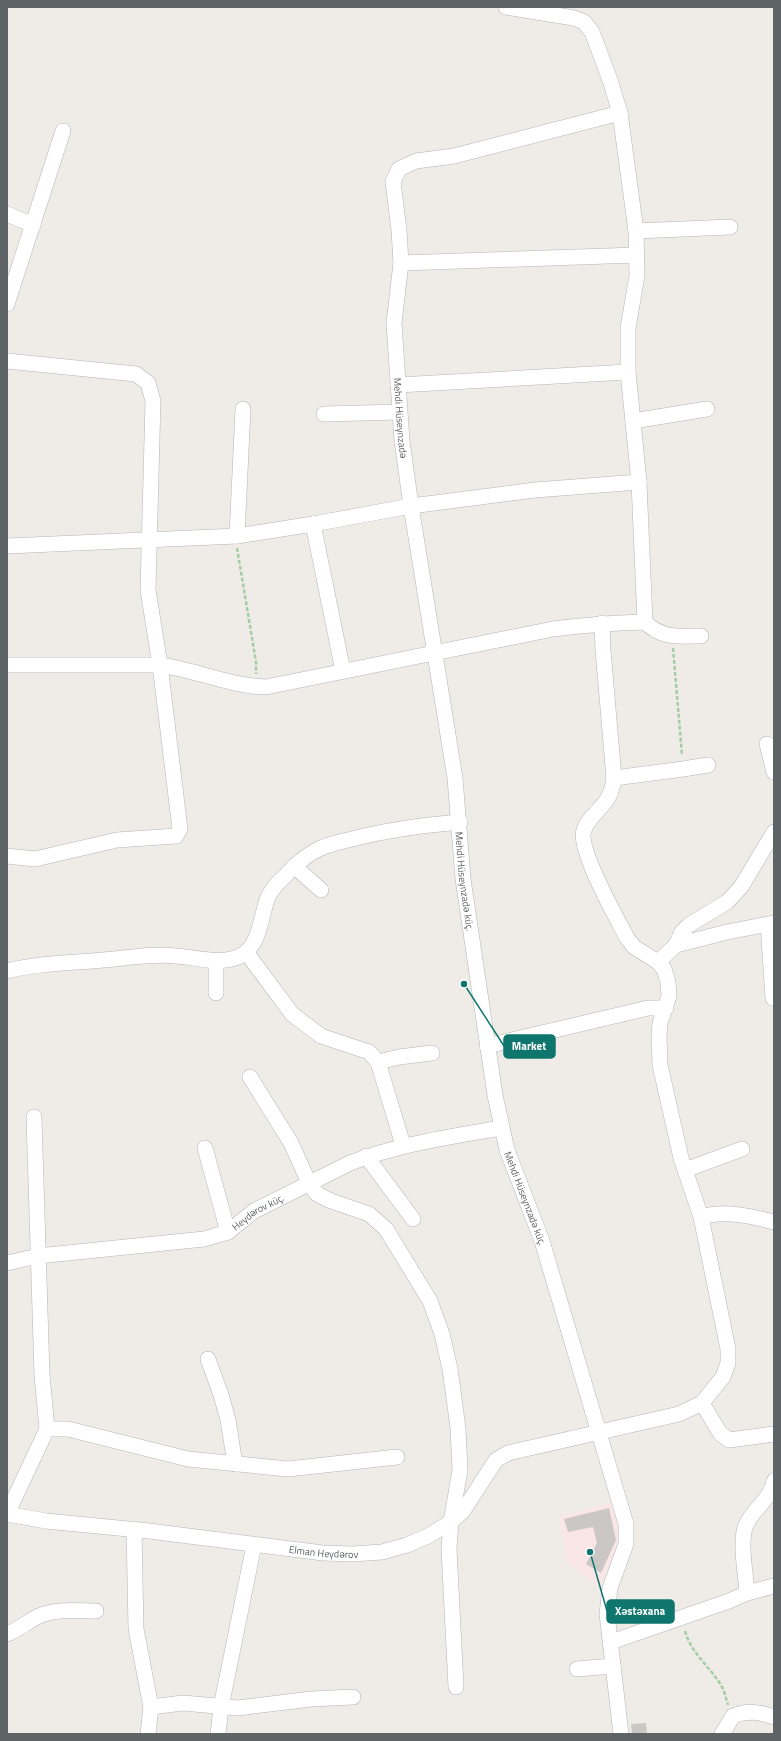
<svg xmlns="http://www.w3.org/2000/svg" width="781" height="1741" font-family="'Titillium Web',sans-serif">
  <rect width="100%" height="100%" fill="#efece7"/>
  <path fill="#fae5e7" d="M611 1503 621 1542 600 1587 567 1562 559 1517Z"/>
  <g fill="#cbc7c4">
    <path d="M609 1508 616 1540 601 1573 586 1564 597 1543 593 1527 568 1532 564 1519Z"/>
    <path d="M646 1723 647 1734H632L631 1724Z"/>
  </g>
  <g fill="none" stroke-linecap="round" stroke-linejoin="round">
    <g stroke="#b2b5b8" stroke-width="16">
      <g id="minor">
        <path d="M506 7 574 18 584 22 592 32 610 80 620 113 636 231 637 276 628 328V372L639 482 645 622"/>
        <path id="s1" d="M620 113 454 156 416 161 399 169 393 182 399 230 401 263 394 323 402 441 411 506 455 778 463 879 495 1095 507 1150 542 1241 626 1524V1544L610 1588 607 1614 621 1734"/>
        <path d="M7 214 33 225"/>
        <path d="M636 231 730 227"/>
        <path d="M401 263 637 255"/>
        <path d="M7 304 63 131"/>
        <path d="M7 361 136 374 148 383 153 401 148 590 160 665 180 829 176 836 117 840 35 859 7 856"/>
        <path d="M398 385 628 372"/>
        <path d="M324 414 399 412"/>
        <path d="M633 421 707 409"/>
        <path d="M313 524 343 671"/>
        <path d="M237 536 243 409"/>
        <path d="M7 546 237 536 313 524 411 506 535 490 639 482"/>
        <path d="M7 665H160C196 670 230 686 266 687L553 629C584 625 614 623 645 622 662 639 678 636 701 636"/>
        <path d="M767 744 774 772"/>
        <path d="M614 778 683 769 708 765"/>
        <path d="M294 866 321 890"/>
        <path d="M768 924 773 998"/>
        <path d="M676 945 682 932 689 925 727 902 741 887 774 832"/>
        <path d="M246 952 292 1014 321 1036 369 1052 378 1062 403 1145"/>
        <path d="M216 961V993"/>
        <path d="M658 962 676 945 727 932 774 923"/>
        <path d="M7 971C38 963 71 963 103 960 127 958 152 953 175 956 196 957 218 965 238 957 261 947 260 917 268 897 272 889 278 882 285 876 293 867 304 857 315 851 327 844 340 842 352 839 387 830 424 825 460 822"/>
        <path d="M487 1046 648 1008H666"/>
        <path d="M378 1062 399 1057 432 1053"/>
        <path d="M250 1077 291 1143 309 1183 317 1194 331 1201 369 1214 386 1229 430 1301 442 1334 450 1369 458 1428 460 1470 451 1522 449 1549 456 1687"/>
        <path d="M34 1117 42 1375 47 1429"/>
        <path d="M205 1148 228 1232"/>
        <path d="M366 1156 413 1219"/>
        <path d="M685 1170 742 1149"/>
        <path d="M701 1217C725 1210 750 1216 774 1222"/>
        <path id="s2" d="M7 1263 38 1256 204 1239 228 1232 254 1211 350 1163C399 1144 450 1137 501 1128"/>
        <path d="M208 1359 221 1395 228 1420 235 1464"/>
        <path d="M702 1403 720 1433 729 1440 774 1434"/>
        <path id="s3" d="M7 1514 46 1521 149 1531 323 1553 353 1554 382 1552 407 1545 428 1536 451 1522 463 1511 496 1460 508 1453 679 1414 702 1403 723 1377 728 1363V1349L701 1217 681 1158 660 1065 659 1036 660 1023 669 996 668 982 664 969 658 962 634 947 627 938C617 918 577 849 584 830 588 818 599 811 606 801 611 794 613 786 614 778L603 650 602 623"/>
        <path d="M7 1514 47 1429H68L188 1459 288 1469 397 1457"/>
        <path d="M134 1529 136 1629 151 1707 148 1734"/>
        <path d="M747 1593C746 1574 739 1542 746 1525 753 1509 771 1499 774 1481"/>
        <path d="M7 1634C18 1630 27 1622 37 1617 55 1608 76 1611 96 1611"/>
        <path d="M611 1642 729 1601 747 1593 774 1586"/>
        <path d="M577 1669 613 1666"/>
        <path d="M151 1707 183 1703 238 1708 311 1699 353 1697"/>
        <path d="M218 1734 221 1707 254 1545"/>
        <path d="M722 1734 733 1716C748 1710 759 1712 774 1717"/>
      </g>
    </g>
    <g stroke="#a4cca7" stroke-width="2.5" stroke-dasharray="4 2" stroke-linecap="butt">
      <path d="M237 548 256 662V674"/>
      <path d="M673 648 682 755"/>
      <path d="M685 1631C691 1653 709 1666 721 1685 724 1690 726 1698 728 1705"/>
    </g>
    <use href="#minor" stroke="#fff" stroke-width="15"/>
  </g>
  <g text-anchor="middle" dominant-baseline="central" stroke-width="3.5" stroke-linejoin="round" paint-order="stroke">
    <g font-size="10" fill="#5e6366" stroke="#fff">
      <text stroke="none"><textPath href="#s1" startOffset="480">Mehdi Hüseynzadə</textPath></text>
      <text stroke="none"><textPath href="#s1" startOffset="948">Mehdi Hüseynzadə küç.</textPath></text>
      <text stroke="none"><textPath href="#s1" startOffset="1272">Mehdi Hüseynzadə küç.</textPath></text>
      <text stroke="none"><textPath href="#s2" startOffset="260">Heydərov küç.</textPath></text>
      <text stroke="none"><textPath href="#s3" startOffset="319">Elman Heydərov</textPath></text>
    </g>
  </g>
  <path fill="none" stroke="#0f766e" stroke-width="1.5" d="M464 984L504 1046M590 1552L607 1611"/>
  <g fill="#0f766e" stroke="#fff" stroke-width="1.5">
    <circle cx="464" cy="984" r="4"/>
    <circle cx="590" cy="1552" r="4"/>
  </g>
  <g fill="#0f766e" stroke="#0f766e" stroke-width="1.5">
    <rect x="504" y="1035" width="51" height="23" rx="4"/>
    <rect x="607" y="1600" width="67" height="23" rx="4"/>
  </g>
  <g font-size="11" text-anchor="middle" font-weight="bold" fill="#fff">
    <text x="529" y="1050">Market</text>
    <text x="640" y="1615">Xəstəxana</text>
  </g>
  <rect width="781" height="1741" fill="none" stroke="#5e6366" stroke-width="16"/>
</svg>
